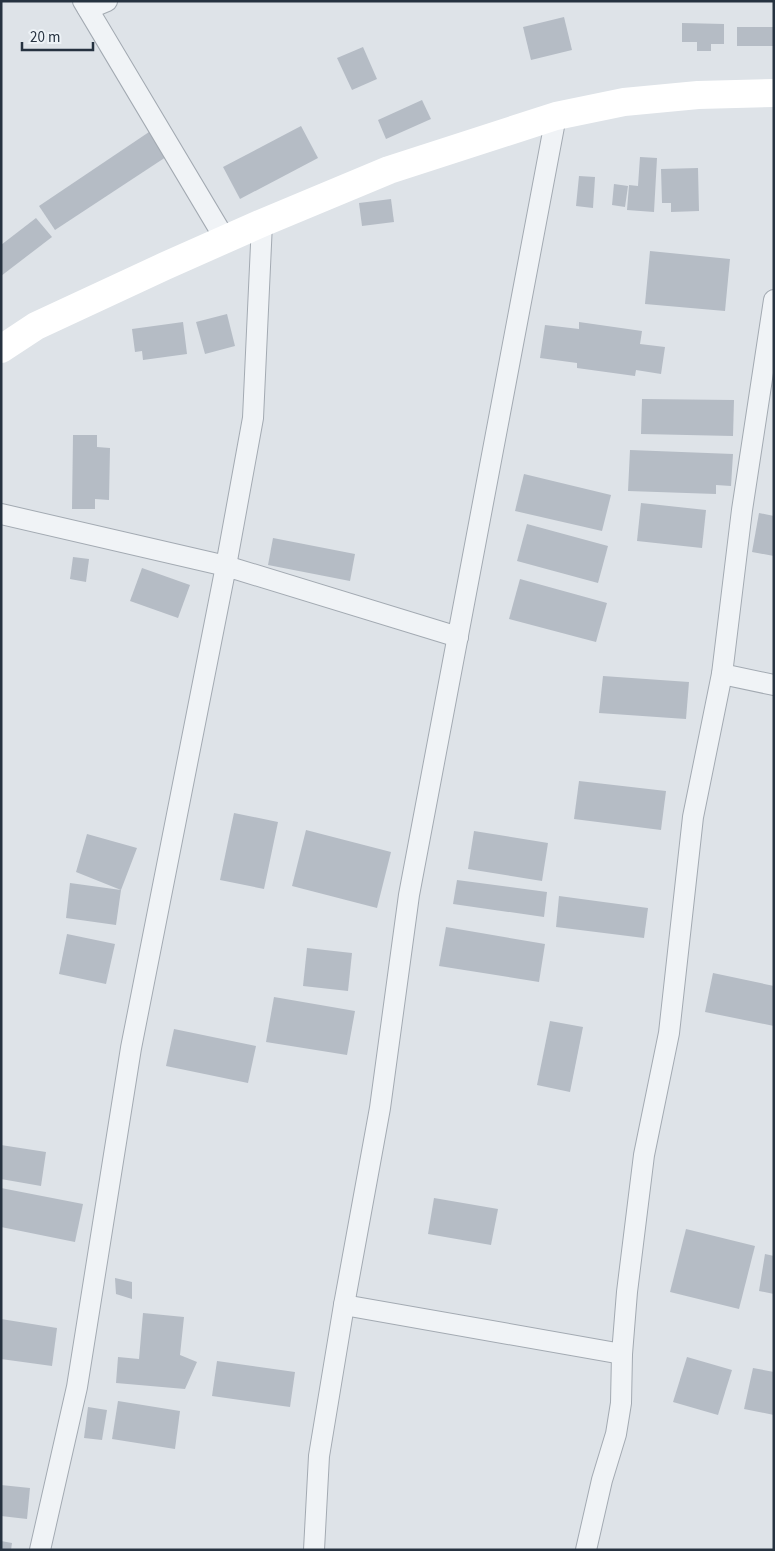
<svg xmlns="http://www.w3.org/2000/svg" width="775" height="1551" font-family="'Source Sans 3',sans-serif">
  <rect width="100%" height="100%" fill="#dee3e8"/>
  <g fill="#b5bcc5">
    <path d="M564 17 572 50 531 60 523 27Z"/>
    <path d="M682 23 724 24V44H711V51H697V42H682Z"/>
    <rect x="737" y="27" width="37" height="19"/>
    <path d="M363 47 377 79 352 90 337 58Z"/>
    <path d="M422 100 431 119 386 139 378 120Z"/>
    <path d="M301 126 318 158 240 199 223 167Z"/>
    <path d="M152 130 169 155 55 230 39 206Z"/>
    <path d="M640 157 657 158 654 212 627 210 629 185 638 186Z"/>
    <path d="M698 168 699 211 671 212V203H662L661 169Z"/>
    <path d="M579 176 595 177 593 208 576 206Z"/>
    <path d="M614 184 628 186 625 207 612 205Z"/>
    <path d="M391 199 394 222 362 226 359 203Z"/>
    <path d="M36 218 52 237 1 276V245Z"/>
    <path d="M650 251 730 259 725 311 645 304Z"/>
    <path d="M227 314 235 346 205 354 196 322Z"/>
    <path d="M183 322 187 354 143 360 142 351 135 352 132 329Z"/>
    <path d="M579 322 642 331 640 344 665 347 661 374 636 370 635 376 577 368V363L540 358 545 325 579 329Z"/>
    <path d="M642 399 734 400 733 436 641 434Z"/>
    <path d="M73 435H97V447L110 448 109 500 95 499V509H72Z"/>
    <path d="M630 450 733 454 731 486 716 485V494L628 491Z"/>
    <path d="M524 474 611 495 602 531 515 511Z"/>
    <path d="M641 503 706 510 702 548 637 541Z"/>
    <path d="M759 513 774 516V556L752 552Z"/>
    <path d="M527 524 608 546 598 583 517 561Z"/>
    <path d="M273 538 355 554 350 581 268 565Z"/>
    <path d="M73 557 89 559 86 582 70 579Z"/>
    <path d="M142 568 190 585 178 618 130 601Z"/>
    <path d="M520 579 607 603 596 642 509 619Z"/>
    <path d="M603 676 689 682 686 719 599 713Z"/>
    <path d="M579 781 666 791 661 830 574 819Z"/>
    <path d="M234 813 278 822 264 889 220 880Z"/>
    <path d="M306 830 391 852 377 908 292 886Z"/>
    <path d="M474 831 548 843 542 881 468 869Z"/>
    <path d="M87 834 137 848 121 890 116 925 66 918 70 883 121 890 76 872Z"/>
    <path d="M457 880 547 892 544 917 453 904Z"/>
    <path d="M559 896 648 908 644 938 556 927Z"/>
    <path d="M446 927 545 944 539 982 439 966Z"/>
    <path d="M67 934 115 944 106 984 59 974Z"/>
    <path d="M307 948 352 953 348 991 303 986Z"/>
    <path d="M713 973 774 986V1026L705 1012Z"/>
    <path d="M274 997 355 1011 347 1055 266 1042Z"/>
    <path d="M550 1021 583 1027 570 1092 537 1085Z"/>
    <path d="M174 1029 256 1046 248 1083 166 1066Z"/>
    <path d="M1 1145 46 1152 41 1186 1 1179Z"/>
    <path d="M1 1188 83 1204 75 1242 1 1227Z"/>
    <path d="M434 1198 498 1209 491 1245 428 1234Z"/>
    <path d="M686 1229 755 1246 739 1309 670 1292Z"/>
    <path d="M765 1254 774 1256V1294L759 1291Z"/>
    <path d="M115 1278 132 1282V1299L116 1294Z"/>
    <path d="M143 1313 184 1317 180 1355 197 1362 185 1389 116 1383 118 1357 139 1359Z"/>
    <path d="M1 1319 57 1328 52 1366 1 1359Z"/>
    <path d="M687 1357 732 1370 718 1415 673 1402Z"/>
    <path d="M217 1361 295 1372 290 1407 212 1396Z"/>
    <path d="M753 1368 774 1372V1415L744 1409Z"/>
    <path d="M118 1401 180 1411 175 1449 112 1439Z"/>
    <path d="M88 1407 107 1410 102 1440 84 1438Z"/>
    <path d="M1 1485 30 1488 27 1519 1 1516Z"/>
    <path d="M1 1541 12 1543 11 1550H1Z"/>
  </g>
  <g fill="none" stroke-linecap="round" stroke-linejoin="round">
    <g stroke="#a3aab2" stroke-width="22">
      <g id="street">
        <path d="M83 1 225 239"/>
        <path d="M88 9 107 1"/>
        <path d="M1 514 226 566 253 418 262 223"/>
        <path d="M722 674 774 685"/>
        <path d="M344 1305 622 1354"/>
        <path d="M40 1550 77 1387 131 1048 226 566 458 637"/>
        <path d="M314 1550 319 1456 344 1305 380 1108 409 895 556 116"/>
        <path d="M586 1550 602 1480 616 1434 621 1403 622 1354 627 1292 644 1155 669 1033 693 817 722 674 742 510 774 300"/>
      </g>
    </g>
    <use href="#street" stroke="#f0f3f6" stroke-width="20"/>
    <path stroke="#fff" stroke-width="28" d="M1 349 36 326 165 266 262 223 389 170 556 116 624 102 698 95 774 93"/>
  </g>
  <rect width="775" height="1551" fill="none" stroke="#263240" stroke-width="5"/>
  <path d="M22 42v8h71v-8" fill="none" stroke="#263240" stroke-width="2.5"/>
  <text x="30" y="42" font-size="15" fill="#263240" stroke="#edf2f6" stroke-width="4" paint-order="stroke">20 m</text>
</svg>
